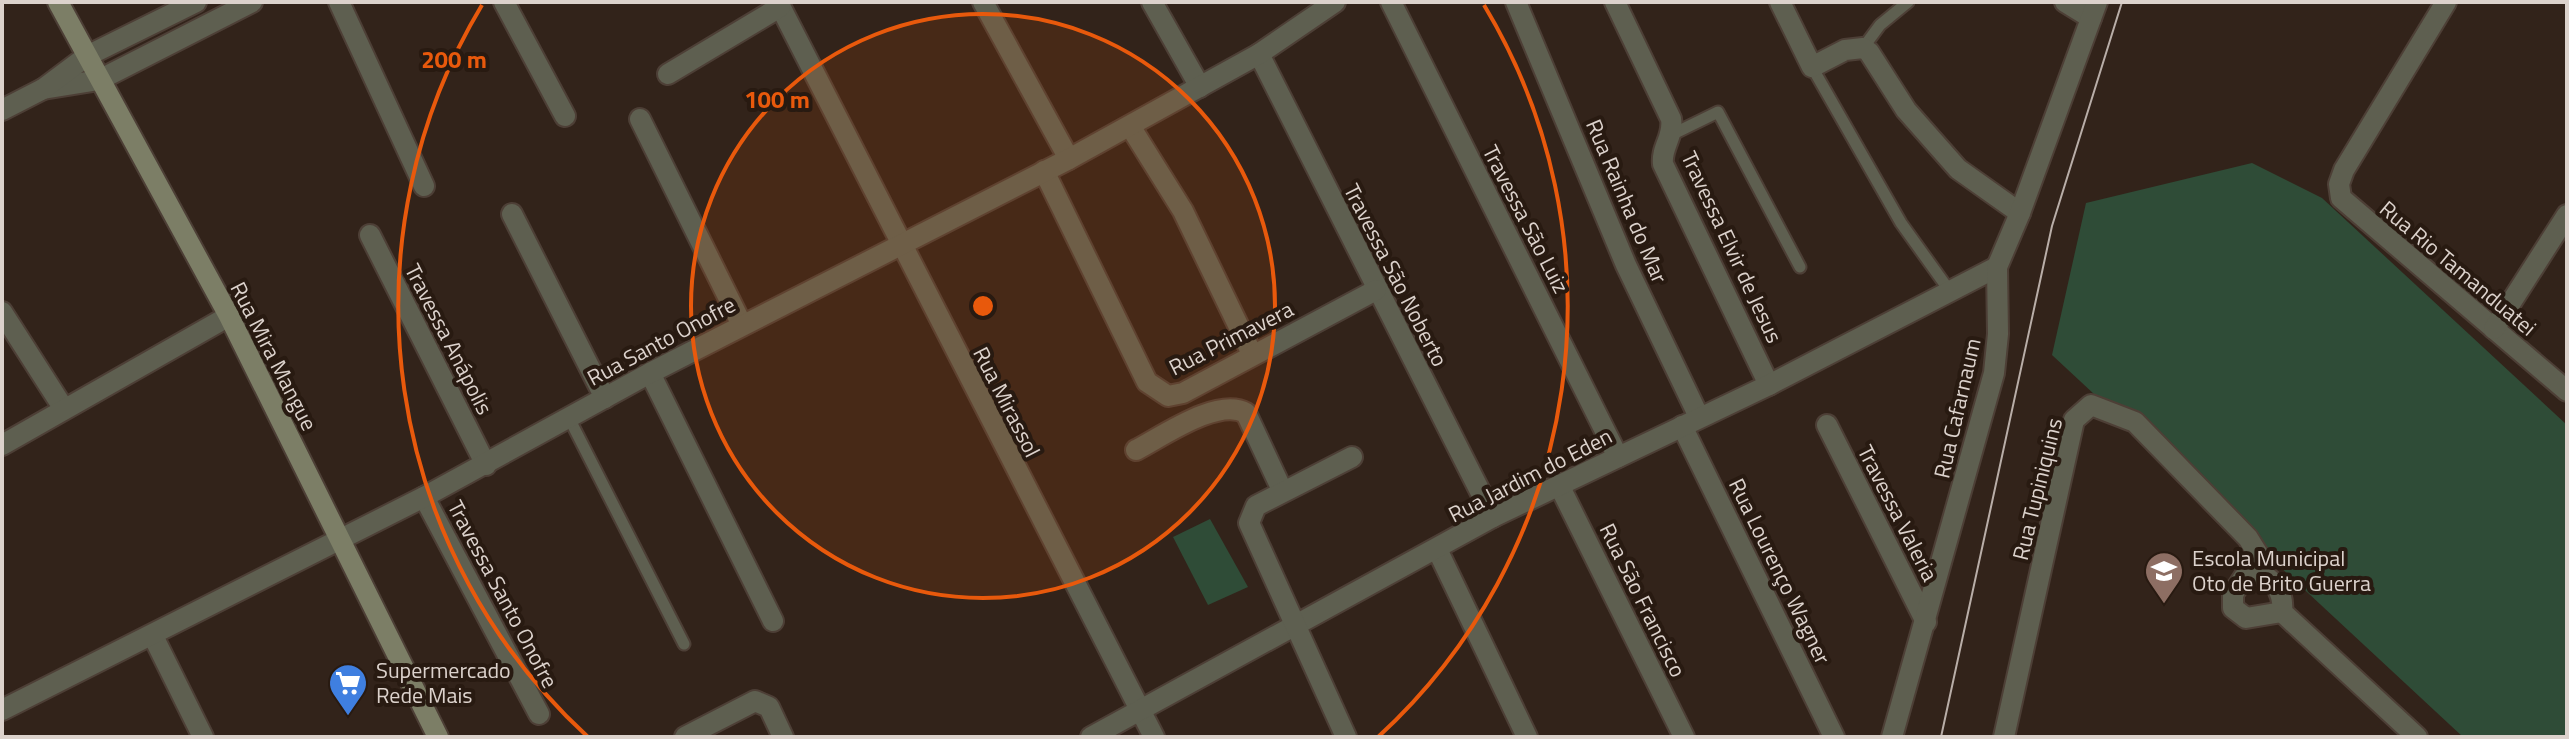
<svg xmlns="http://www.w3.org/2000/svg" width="2569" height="739" font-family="'Titillium Web',sans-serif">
  <rect width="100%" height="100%" fill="#32231a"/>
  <g fill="#2f4c37">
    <path d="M2252 163 2322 198 2567 425V737H2463L2052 355 2086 203Z"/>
    <path d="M1210 519 1248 587 1208 605 1173 537Z"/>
  </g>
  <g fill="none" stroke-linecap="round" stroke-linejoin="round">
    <g stroke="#4d3f36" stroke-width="15">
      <g id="service">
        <path d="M1863 48 1880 25 1908 2"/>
        <path d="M1812 67 1901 223 1949 290"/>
        <path d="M1673 134 1718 112 1800 267"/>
        <path d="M569 418 684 644"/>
      </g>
    </g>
    <g stroke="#4d3f36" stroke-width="24">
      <g id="minor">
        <path d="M339 2 424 186"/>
        <path d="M504 2 565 116"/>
        <path d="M778 2 1154 737"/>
        <path d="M983 2 1069 159"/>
        <path d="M1152 2 1200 87"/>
        <path d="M1391 2 1618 457"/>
        <path d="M1516 2 1626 265 1699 417"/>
        <path d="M1615 2 1671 119C1674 137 1661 147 1663 164L1769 385"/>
        <path d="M1780 2 1812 67 1845 50 1863 48 1869 52 1906 110 1958 169 2020 213"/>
        <path d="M2065 2 2091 18"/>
        <path d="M2446 2 2344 170 2339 184 2341 198 2567 391"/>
        <path d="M1259 54 1493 517"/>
        <path d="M668 74 780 7"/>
        <path d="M43 89 99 80 252 2"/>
        <path d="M2 110 43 89 87 56 196 2"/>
        <path d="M640 119 742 325"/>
        <path d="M1130 126 1183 211 1252 354"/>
        <path d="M1044 171 1147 382 1168 396 1183 393 1376 290"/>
        <path d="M512 214 605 398"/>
        <path d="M370 235 486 465"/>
        <path d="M2 312 64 409"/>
        <path d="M2494 329 2567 215"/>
        <path d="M650 373 773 621"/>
        <path d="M1827 425 1926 622"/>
        <path d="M1682 426 1834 737"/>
        <path d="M2 445 229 316"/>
        <path d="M1136 450C1163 436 1218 397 1246 413L1282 490"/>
        <path d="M1559 485 1684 737"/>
        <path d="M424 497 539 714"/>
        <path d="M1437 549 1527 737"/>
        <path d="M2282 612 2246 618 2233 608V594L2244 577 2261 573C2276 582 2284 594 2282 612L2417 737"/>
        <path d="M153 636 203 737"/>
        <path d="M2 710 424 497 650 373 1069 159 1259 54 1335 2"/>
        <path d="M685 737 755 701 769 707 783 737"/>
        <path d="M1091 737 1493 517 1769 385 1997 267"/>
        <path d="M1346 737 1249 523 1256 506 1352 457"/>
        <path d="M1892 737 1994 373 1998 334 1997 267 2020 213 2097 2"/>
        <path d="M2004 737 2074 420 2091 405 2135 422 2248 538 2261 559V573"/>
      </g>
    </g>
    <g stroke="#4d3f36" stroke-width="24">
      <path id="secondary" d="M58 2 229 316 438 737"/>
    </g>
    <use href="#service" stroke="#5e5f50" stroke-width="11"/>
    <use href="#minor" stroke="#5e5f50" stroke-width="20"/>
    <use href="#secondary" stroke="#7c7e66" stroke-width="20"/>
    <path stroke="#b9aea8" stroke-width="2" d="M1941 737 2052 226 2122 2"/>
  </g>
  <circle cx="983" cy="306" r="292" fill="#e8590c" fill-opacity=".12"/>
  <g fill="none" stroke="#e8590c" stroke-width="4">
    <circle cx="983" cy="306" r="292"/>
    <path d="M588 737A584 584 0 0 1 482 5M1484 5A584 584 0 0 1 1378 737"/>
  </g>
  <defs>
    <g id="school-pin" transform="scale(2)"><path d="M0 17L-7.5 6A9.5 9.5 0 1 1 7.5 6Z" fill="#8d6e63" stroke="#281a11"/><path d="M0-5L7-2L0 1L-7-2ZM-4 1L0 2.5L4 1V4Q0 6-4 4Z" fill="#fff"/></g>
    <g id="supermarket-pin" transform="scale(2)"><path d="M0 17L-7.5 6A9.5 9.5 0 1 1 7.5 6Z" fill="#3f7fe0" stroke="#281a11"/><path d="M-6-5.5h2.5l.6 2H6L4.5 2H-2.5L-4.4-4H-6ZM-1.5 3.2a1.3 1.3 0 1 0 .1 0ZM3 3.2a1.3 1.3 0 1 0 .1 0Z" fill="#fff"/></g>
  </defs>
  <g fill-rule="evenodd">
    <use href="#school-pin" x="2164" y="571"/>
    <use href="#supermarket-pin" x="348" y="683"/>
  </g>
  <g text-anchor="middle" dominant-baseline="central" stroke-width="8" stroke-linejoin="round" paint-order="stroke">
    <g font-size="22" fill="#dcd2cc" stroke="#281a11">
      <text transform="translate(1627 201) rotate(67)">Rua Rainha do Mar</text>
      <text transform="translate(1526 219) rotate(63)">Travessa São Luiz</text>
      <text transform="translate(1732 247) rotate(65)">Travessa Elvir de Jesus</text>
      <text transform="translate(2458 268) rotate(40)">Rua Rio Tamanduatei</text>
      <text transform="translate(1396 275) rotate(63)">Travessa São Noberto</text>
      <text transform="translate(1231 338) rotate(-27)">Rua Primavera</text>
      <text transform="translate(449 339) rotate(63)">Travessa Anápolis</text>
      <text transform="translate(661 341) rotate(-28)">Rua Santo Onofre</text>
      <text transform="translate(274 356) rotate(63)">Rua Mira Mangue</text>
      <text transform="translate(1007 402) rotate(63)">Rua Mirassol</text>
      <text transform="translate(1957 408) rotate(-77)">Rua Cafarnaum</text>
      <text transform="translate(1530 475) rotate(-27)">Rua Jardim do Eden</text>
      <text transform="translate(2037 489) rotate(-76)">Rua Tupiniquins</text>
      <text transform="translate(1898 513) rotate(63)">Travessa Valeria</text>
      <text transform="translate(1780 571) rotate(64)">Rua Lourenço Wagner</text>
      <text transform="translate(503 594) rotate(62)">Travessa Santo Onofre</text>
      <text transform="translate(1643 600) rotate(64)">Rua São Francisco</text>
    </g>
    <g font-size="22" fill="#dcd2cc" stroke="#281a11" text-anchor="start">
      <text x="2192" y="558">Escola Municipal<tspan x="2192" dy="25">Oto de Brito Guerra</tspan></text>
      <text x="376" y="670">Supermercado<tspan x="376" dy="25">Rede Mais</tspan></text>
    </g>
  </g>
  <circle cx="983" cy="306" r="12" fill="#e8590c" stroke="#281a11" stroke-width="4"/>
  <g font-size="24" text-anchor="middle" font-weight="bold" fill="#e8590c" stroke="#281a11" stroke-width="8" stroke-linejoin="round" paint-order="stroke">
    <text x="454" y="68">200 m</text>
    <text x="777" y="108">100 m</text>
  </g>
  <rect width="2569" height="739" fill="none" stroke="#dcd2cc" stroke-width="8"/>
</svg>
